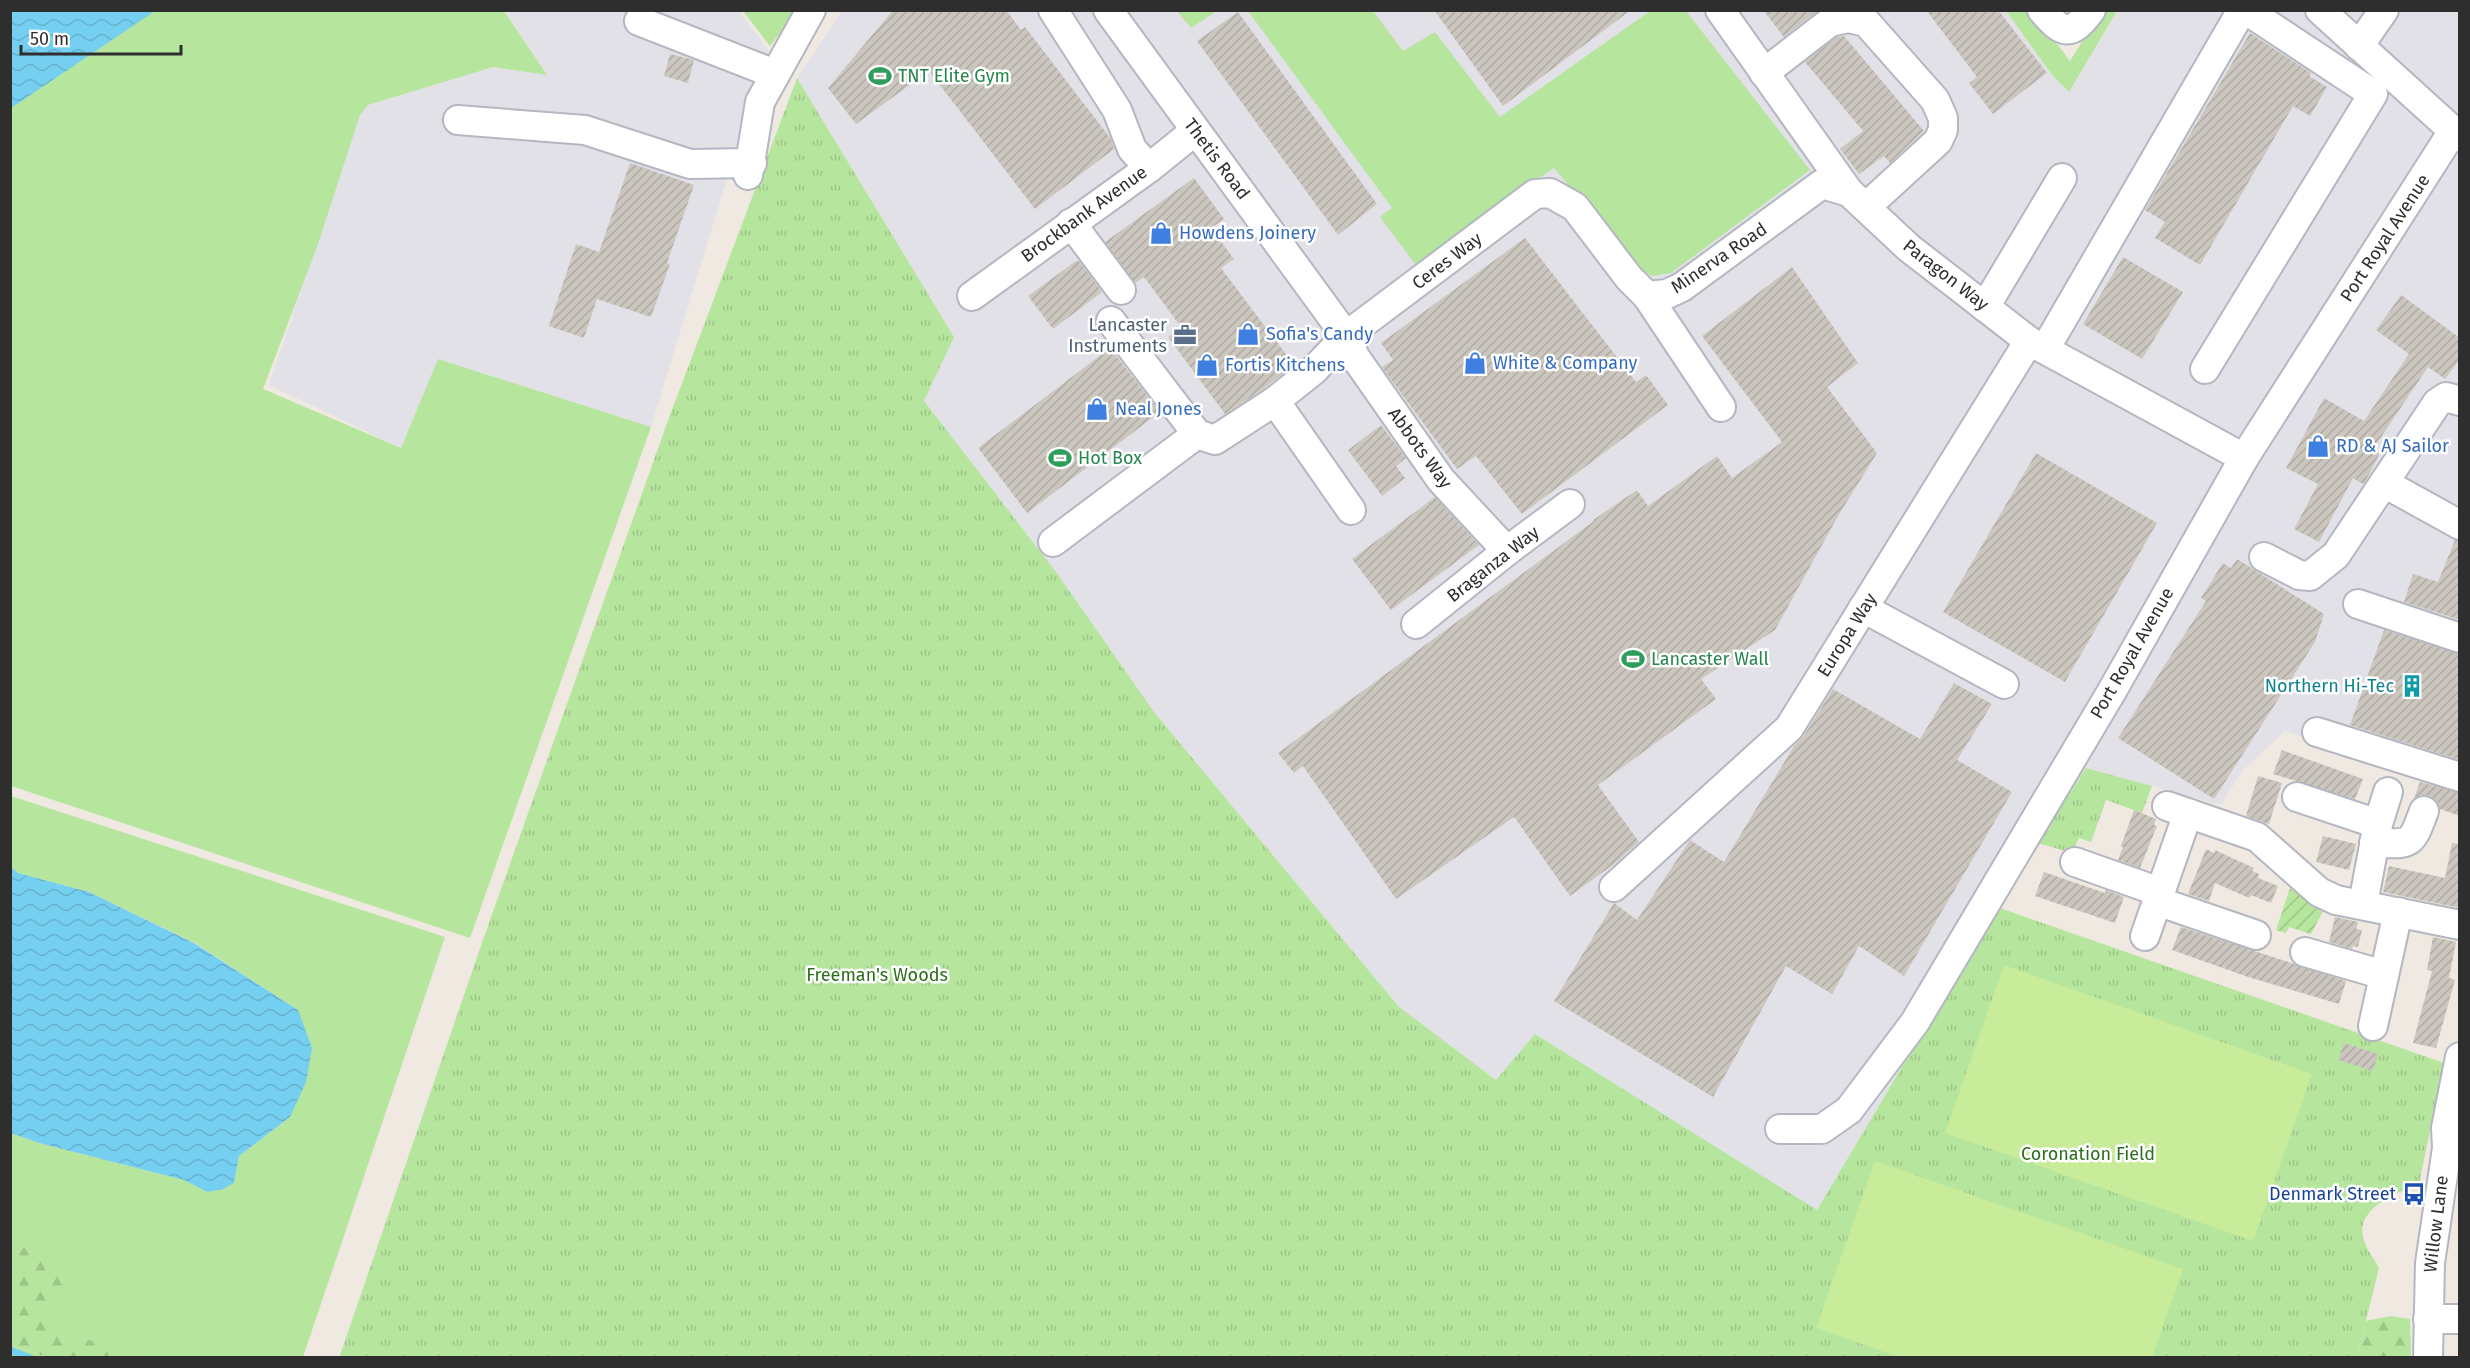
<svg xmlns="http://www.w3.org/2000/svg" width="2470" height="1368" font-family="'Fira Sans',sans-serif">
  <defs>
    <pattern id="forest-firs" width="22" height="20" patternUnits="userSpaceOnUse" patternTransform="scale(1.5)"><rect width="22" height="20" fill="#b6e59e"/><path d="M5 1l3.5 6h-7zM16 11l3.5 6h-7z" fill="#9dc588"/></pattern>
    <pattern id="park-tufts" width="24" height="20" patternUnits="userSpaceOnUse" patternTransform="scale(1.5)"><rect width="24" height="20" fill="#b6e59e"/><path d="M3 7l-1-3M5 7V3M7 7l1-3M15 17l-1-3M17 17v-4M19 17l1-3" fill="none" stroke="#9dc588"/></pattern>
    <pattern id="garden-furrows" width="10" height="10" patternUnits="userSpaceOnUse" patternTransform="scale(1.5)"><rect width="10" height="10" fill="#b6e59e"/><path d="M-1 1l2-2M0 10L10 0M9 11l2-2" fill="none" stroke="#9dc588"/></pattern>
    <pattern id="water-waves" width="16" height="10" patternUnits="userSpaceOnUse" patternTransform="scale(1.5)"><rect width="16" height="10" fill="#75cff0"/><path d="M0 5q4-4 8 0t8 0" fill="none" stroke="#66b2ce"/></pattern>
    <pattern id="building-hatch" width="6" height="6" patternUnits="userSpaceOnUse" patternTransform="scale(1.5)"><rect width="6" height="6" fill="#cbc7bf"/><path d="M-1 1l2-2M0 6l6-6M5 7l2-2" fill="none" stroke="#afaba4"/></pattern>
  </defs>
  <rect width="100%" height="100%" fill="#efe9e1"/>
  <g fill="#e3e1e8">
    <path d="M2006 10 2053 76 2069 92 2117 11H2459V788L2285 731 2243 770 2221 805 2086 768 1997 907 1817 1211 1535 1034 1496 1080 1399 1007 1154 712 1056 572 923 401 954 337 797 78 842 11Z"/>
    <path d="M504 11H739L772 55 748 94 745 120 651 427 439 359 401 448 269 385 360 115 368 105 493 67 546 74Z"/>
  </g>
  <g fill="#b6e59e">
    <path d="M148 11H504L547 75 493 67 368 105 360 115 317 247 263 389 401 448 438 359 651 427 470 938 11 786 10 101Z"/>
    <path d="M743 11H797L770 46Z"/>
    <path d="M1177 11H1217L1191 28Z"/>
    <path d="M1248 11H1373L1403 51 1435 32 1500 117 1650 11H1686L1810 170 1671 273 1652 276 1637 268 1554 168 1415 264 1380 217 1392 208Z"/>
    <path d="M2006 11H2032L2070 61 2101 11H2117L2069 92 2053 76Z"/>
    <path d="M11 796 445 937 303 1357H142L11 1315V1133L39 1143 184 1180 207 1192 234 1183 239 1156 290 1117 298 1010 195 943 89 892 18 873 11 867Z"/>
    <path d="M11 1345 47 1357H11Z"/>
  </g>
  <g fill="url(#forest-firs)">
    <path d="M10 1223 55 1257 65 1288 46 1326 142 1357H47L11 1345Z"/>
    <path d="M2391 1316 2410 1319 2411 1357 2357 1358 2366 1321Z"/>
  </g>
  <g fill="url(#park-tufts)">
    <path d="M797 78 954 337 924 401 1056 572 1154 712 1399 1007 1496 1080 1535 1034 1817 1210 1997 907 2444 1063 2419 1184C2395 1193 2351 1210 2365 1243 2368 1252 2375 1260 2379 1268L2357 1357 339 1358 484 937 666 426Z"/>
    <path d="M2086 768 2152 786 2142 813 2106 800 2091 842 2079 838 2072 853 2038 843Z"/>
  </g>
  <path fill="url(#garden-furrows)" d="M2290 888 2323 911 2311 934 2289 927 2286 933 2276 930Z"/>
  <g fill="#c9ec9a">
    <path d="M2004 965 2312 1074 2253 1241 1945 1133Z"/>
    <path d="M1875 1161 2183 1269 2152 1357H1899L1816 1328Z"/>
  </g>
  <g fill="url(#water-waves)">
    <path d="M11 10H155V11L11 108Z"/>
    <path d="M11 867 18 873 89 892 194 943 298 1010 312 1048 306 1082 290 1117 239 1156 234 1183 223 1189 207 1192 184 1180 39 1143 11 1133Z"/>
  </g>
  <g fill="none" stroke-linecap="round" stroke-linejoin="round">
    <path stroke="#75cff0" stroke-width="7" d="M10 1350 30 1358"/>
  </g>
  <g fill="url(#building-hatch)">
    <path d="M893 10H1006L1021 30 1025 27 1111 139 1114 149 1035 209 929 71 856 124 828 88Z"/>
    <path d="M1434 10H1631L1503 106Z"/>
    <path d="M1763 10H1818L1784 37Z"/>
    <path d="M1926 10H1998L2047 73 1993 114 1969 83 1977 77Z"/>
    <path d="M1238 12 1377 204 1338 235 1197 41Z"/>
    <path d="M2250 33 2311 73 2309 76 2327 87 2310 116 2293 106 2200 265 2155 238 2165 222 2145 210Z"/>
    <path d="M1844 36 1924 131 1890 163 1884 156 1859 174 1840 149 1863 131 1805 62 1837 37Z"/>
    <path d="M670 54 694 60 688 83 664 76Z"/>
    <path d="M630 163 694 185 667 263 670 264 651 317 597 299 584 338 549 326 576 244 599 252Z"/>
    <path d="M1194 178 1224 219 1211 228 1234 259 1221 268 1294 365 1263 389 1225 414 1168 337 1181 327 1144 277 1135 283 1105 242Z"/>
    <path d="M1525 238 1636 382 1646 375 1668 405 1522 514 1476 456 1457 469 1382 367 1393 360 1381 343Z"/>
    <path d="M2123 257 2183 292 2142 359 2083 324Z"/>
    <path d="M1076 261H1079L1102 292 1053 329 1028 296Z"/>
    <path d="M1792 267 1858 363 1827 387 1877 453 1838 516 1775 630 1701 679 1716 699 1598 785 1639 842 1614 864 1570 896 1514 817 1396 899 1303 766 1294 773 1278 753 1594 521 1593 520 1637 490 1648 506 1717 456 1732 478 1782 442 1702 336Z"/>
    <path d="M2401 295 2460 338V359L2445 379 2428 367 2373 449 2380 453 2365 482 2363 484 2353 478 2319 542 2294 529 2318 484 2286 468 2324 398 2364 421 2409 354 2376 330Z"/>
    <path d="M1110 348 1160 412 1027 513 978 448Z"/>
    <path d="M1381 425 1406 458 1396 466 1405 478 1382 496 1348 450Z"/>
    <path d="M2036 453 2157 523 2065 682 1943 612Z"/>
    <path d="M1435 497 1479 545 1391 610 1352 559Z"/>
    <path d="M2455 540 2460 541V620L2404 602 2413 574 2438 582Z"/>
    <path d="M2237 559 2324 614 2315 642 2214 799 2118 738 2206 601 2201 598 2223 563 2231 568Z"/>
    <path d="M2384 630 2460 654V760L2350 725Z"/>
    <path d="M1954 683 1992 704 1957 760 2012 792 1904 976 1859 946 1832 994 1786 966 1713 1097 1554 1001 1614 903 1637 920 1690 840 1724 862 1794 746 1803 737 1833 689 1920 739Z"/>
    <path d="M2282 750 2363 779 2355 799 2273 774Z"/>
    <path d="M2258 776 2282 783 2269 824 2246 816Z"/>
    <path d="M2420 782 2460 793V816L2440 809 2437 801 2430 796 2422 795 2414 798Z"/>
    <path d="M2134 810 2156 819 2154 825 2157 826 2140 868 2118 860 2123 847 2121 846Z"/>
    <path d="M2323 836 2356 844 2349 870 2316 862Z"/>
    <path d="M2452 843 2460 844V908L2383 892 2389 866 2445 878Z"/>
    <path d="M2206 849 2214 853 2215 850 2254 868 2252 871 2259 874 2258 878 2278 886 2271 903 2251 895 2249 898 2215 883 2209 901 2188 894Z"/>
    <path d="M2044 872 2105 893 2106 890 2124 897 2115 923 2035 896Z"/>
    <path d="M2335 917 2358 922 2356 929 2362 930 2358 947 2353 946 2352 949 2329 942Z"/>
    <path d="M2181 927 2346 981 2339 1004 2248 977 2172 950Z"/>
    <path d="M2433 937 2456 942 2449 978 2455 980 2436 1048 2413 1043 2432 971 2427 970Z"/>
    <path d="M2344 1043 2378 1054 2373 1071 2338 1060Z"/>
  </g>
  <g fill="none" stroke-linecap="round" stroke-linejoin="round">
    <g stroke="#b4b7c1" stroke-width="32">
      <g id="minor">
        <path d="M1053 10 1117 110 1132 149 1149 168"/>
        <path d="M1108 10 1346 336 1355 357 1441 480 1507 551"/>
        <path d="M1720 10 1849 192 1909 248 2029 341 2244 458"/>
        <path d="M2042 10C2063 35 2071 37 2091 10"/>
        <path d="M2320 10 2460 137"/>
        <path d="M639 21 775 74"/>
        <path d="M2359 46 2384 10"/>
        <path d="M1764 73 1830 22 1848 18 1866 22 1935 100 1943 118V130L1938 141 1866 207"/>
        <path d="M458 120 585 130 690 164 752 163"/>
        <path d="M748 175 760 102 811 10"/>
        <path d="M1071 223 1121 290"/>
        <path d="M972 296 1149 168 1195 131"/>
        <path d="M1647 296 1721 407"/>
        <path d="M1985 307 2062 178"/>
        <path d="M1111 321 1197 434 1215 440 1275 401 1314 370 1346 336 1535 194 1550 193 1575 207 1629 278 1647 296 1667 294 1682 287 1822 184 1849 192"/>
        <path d="M2045 349 2242 10"/>
        <path d="M2205 369 2373 94 2246 10"/>
        <path d="M1275 401 1351 510"/>
        <path d="M2384 483 2460 525"/>
        <path d="M1053 542 1197 434"/>
        <path d="M2264 557 2299 575 2310 576 2336 555 2437 403 2446 397 2460 401"/>
        <path d="M2358 604 2460 638"/>
        <path d="M1863 608 2004 684"/>
        <path d="M1416 624 1507 551 1570 504"/>
        <path d="M2317 732 2460 777"/>
        <path d="M2297 797 2378 824"/>
        <path d="M2167 806 2257 837 2319 892 2336 900 2460 925"/>
        <path d="M2374 843C2412 844 2411 846 2424 811"/>
        <path d="M2075 862 2160 892"/>
        <path d="M1614 887 1789 728 2029 341"/>
        <path d="M2157 901 2256 935"/>
        <path d="M2363 904 2378 824 2388 792"/>
        <path d="M2145 936 2188 813"/>
        <path d="M2305 952 2384 975"/>
        <path d="M2373 1026 2398 912"/>
        <path d="M1780 1129H1822L1849 1110 1915 1022 2112 691 2244 458 2453 131"/>
        <path d="M2428 1319H2460"/>
        <path d="M2428 1358 2430 1263 2447 1148 2446 1128 2460 1057"/>
      </g>
    </g>
    <use href="#minor" stroke="#fff" stroke-width="28"/>
  </g>
  <defs>
    <g id="stadium-bare" transform="scale(1.8)"><path d="M0-5a6.5 5 0 1 0 0 10a6.5 5 0 1 0 0-10ZM-3.5-1.8h7v3.6h-7Z" fill="#2e9e5b" stroke="#fff" stroke-width="2.5" paint-order="stroke"/></g>
    <g id="shop-bare" transform="scale(1.8)"><path d="M-5-2.5h2.3a2.7 3.5 0 0 1 5.4 0H5L5.5 6h-11ZM-1.5-2.5h3a1.5 2.3 0 0 0-3 0Z" fill="#3f7fe0" stroke="#fff" stroke-width="2.5" paint-order="stroke"/></g>
    <g id="office-bare" transform="scale(1.8)"><path d="M-6-3h4V-5.5h4V-3h4V5H-6ZM-1-4.5V-3h2v-1.5ZM-6 0V1H6V0Z" fill="#5c6f8a" stroke="#fff" stroke-width="2.5" paint-order="stroke"/></g>
    <g id="building-bare" transform="scale(1.8)"><path d="M-4-6H4V6H1V3H-1V6H-4ZM-2.5-4.3h1.7v1.8h-1.7ZM.8-4.3h1.7v1.8H.8ZM-2.5-1h1.7V.8h-1.7ZM.8-1h1.7V.8H.8Z" fill="#0f9aa8" stroke="#fff" stroke-width="2.5" paint-order="stroke"/></g>
    <g id="bus-bare" transform="scale(1.8)"><path d="M-5-6H5V4H4V6H2V4H-2V6H-4V4H-5ZM-3.5-4V0h7V-4ZM-3.5 1.2v1.5H-2V1.2ZM2 1.2v1.5H3.5V1.2Z" fill="#1a4fb4" stroke="#fff" stroke-width="2.5" paint-order="stroke"/></g>
  </defs>
  <g fill-rule="evenodd">
    <use href="#stadium-bare" x="880" y="76"/>
    <use href="#shop-bare" x="1161" y="233"/>
    <use href="#shop-bare" x="1248" y="334"/>
    <use href="#office-bare" x="1185" y="335"/>
    <use href="#shop-bare" x="1475" y="363"/>
    <use href="#shop-bare" x="1207" y="365"/>
    <use href="#shop-bare" x="1097" y="409"/>
    <use href="#shop-bare" x="2318" y="446"/>
    <use href="#stadium-bare" x="1060" y="458"/>
    <use href="#stadium-bare" x="1633" y="659"/>
    <use href="#building-bare" x="2412" y="686"/>
    <use href="#bus-bare" x="2414" y="1194"/>
  </g>
  <g text-anchor="middle" dominant-baseline="central" stroke-width="5" stroke-linejoin="round" paint-order="stroke">
    <g font-size="18" fill="#27864d" stroke="#fff" text-anchor="start">
      <text x="898" y="76">TNT Elite Gym</text>
      <text x="1078" y="458">Hot Box</text>
      <text x="1651" y="659">Lancaster Wall</text>
    </g>
    <g font-size="18" fill="#2e2e2e" stroke="#fff">
      <text transform="translate(1217 159) rotate(53)">Thetis Road</text>
      <text transform="translate(1084 214) rotate(-36)">Brockbank Avenue</text>
      <text transform="translate(2385 238) rotate(-57)">Port Royal Avenue</text>
      <text transform="translate(1719 258) rotate(-34)">Minerva Road</text>
      <text transform="translate(1447 261) rotate(-37)">Ceres Way</text>
      <text transform="translate(1946 275) rotate(38)">Paragon Way</text>
      <text transform="translate(1420 448) rotate(54)">Abbots Way</text>
      <text transform="translate(1493 564) rotate(-38)">Braganza Way</text>
      <text transform="translate(1847 635) rotate(-58)">Europa Way</text>
      <text transform="translate(2132 653) rotate(-60)">Port Royal Avenue</text>
      <text transform="translate(2436 1224) rotate(-83)">Willow Lane</text>
    </g>
    <g font-size="18" fill="#366cbe" stroke="#fff" text-anchor="start">
      <text x="1179" y="233">Howdens Joinery</text>
      <text x="1266" y="334">Sofia's Candy</text>
      <text x="1493" y="363">White &amp; Company</text>
      <text x="1225" y="365">Fortis Kitchens</text>
      <text x="1115" y="409">Neal Jones</text>
      <text x="2336" y="446">RD &amp; AJ Sailor</text>
    </g>
    <g font-size="18" fill="#4e5e75" stroke="#fff" text-anchor="end">
      <text x="1167" y="325">Lancaster<tspan x="1167" dy="21">Instruments</tspan></text>
    </g>
    <g font-size="18" fill="#0d838f" stroke="#fff" text-anchor="end">
      <text x="2394" y="686">Northern Hi-Tec</text>
    </g>
    <g font-size="18" fill="#2c6e1b" stroke="#fff">
      <text x="877" y="975">Freeman's Woods</text>
      <text x="2088" y="1154">Coronation Field</text>
    </g>
    <g font-size="18" fill="#164399" stroke="#fff" text-anchor="end">
      <text x="2396" y="1194">Denmark Street</text>
    </g>
  </g>
  <rect width="2470" height="1368" fill="none" stroke="#2e2e2e" stroke-width="24"/>
  <path d="M21 45v9h160v-9" fill="none" stroke="#2e2e2e" stroke-width="3"/>
  <text x="30" y="45" font-size="18" fill="#2e2e2e" stroke="#ffffff" stroke-width="4.5" paint-order="stroke">50 m</text>
</svg>
